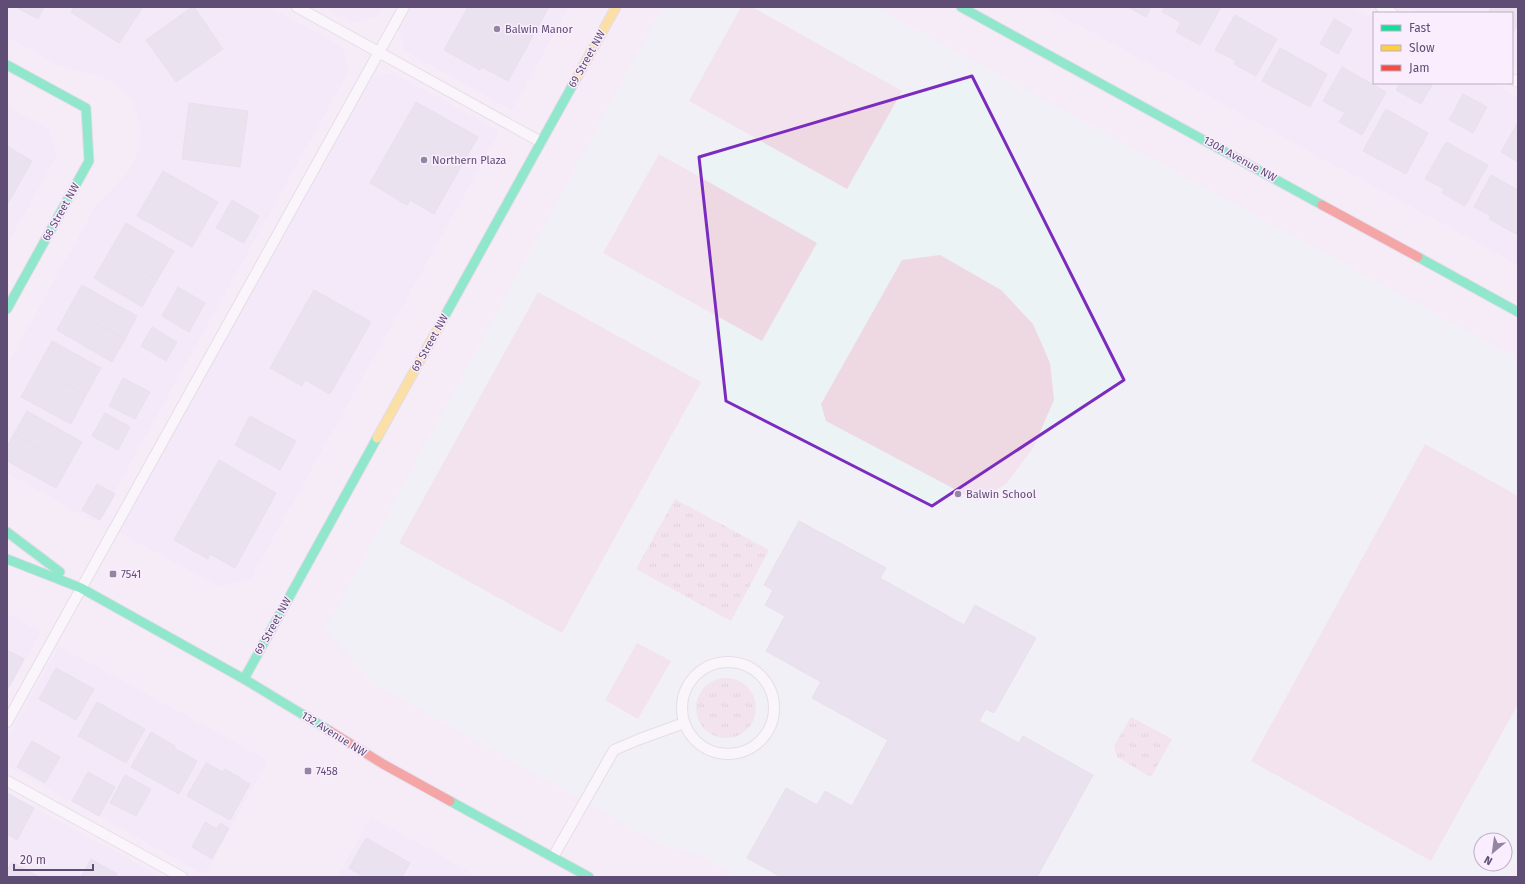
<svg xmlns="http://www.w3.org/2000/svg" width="1525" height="884" font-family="'Fira Sans',sans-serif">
  <defs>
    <pattern id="grass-tufts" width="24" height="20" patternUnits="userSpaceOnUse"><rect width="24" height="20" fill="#eed8e2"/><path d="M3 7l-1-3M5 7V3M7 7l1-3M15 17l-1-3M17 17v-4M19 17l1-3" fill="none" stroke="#c4b1bc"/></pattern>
  </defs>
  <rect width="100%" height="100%" fill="#f5ecf7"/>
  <g fill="#f2e4f8">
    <path d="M7 7H270L342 47 349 71 97 523 7 473V365L96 205 125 175 134 162 140 147 141 127 135 107 130 99 116 84 97 76 58 65 7 37Z"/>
    <path d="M324 7H382L377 16 353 22Z"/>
    <path d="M409 7H569L512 110 405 51 398 27Z"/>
    <path d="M1045 7H1353L1365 14 1374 19V83H1492L1518 97V265Z"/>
    <path d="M1405 7H1518V69L1512 65V13H1416Z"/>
    <path d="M393 73 500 131 251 578 219 587 117 531 369 80Z"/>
    <path d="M7 106 50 130 57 155 7 245Z"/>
    <path d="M7 614 41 632 7 693Z"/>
    <path d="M59 646 268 760 205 875 11 768 7 753V739Z"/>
    <path d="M7 792 97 842 162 877H7Z"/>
    <path d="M371 817 479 877H337Z"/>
  </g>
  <path fill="#ecf3f5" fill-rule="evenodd" d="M663 7H874L1518 359V858L1507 877H739L698 854 663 845 370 681 346 651 325 630ZM1481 840H1505V864H1481Z"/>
  <g fill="url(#grass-tufts)">
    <path d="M675 499 769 550 731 621 636 569Z"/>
    <circle cx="726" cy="708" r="30"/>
    <path d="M1131 717 1172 739 1151 777 1117 757 1114 746Z"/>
  </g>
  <g fill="#eed8e2">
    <path d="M741 7H752L902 91 847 189 689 101Z"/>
    <path d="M659 154 817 243 762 341 603 253Z"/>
    <path d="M940 255 1001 290 1033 324 1050 363 1054 400 1033 448 1006 484 977 501 826 421 821 404 902 260Z"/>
    <path d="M538 292 701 382 562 633 399 543Z"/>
    <path d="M1425 444 1518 496V704L1431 861 1251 761Z"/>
    <path d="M637 643 671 661 638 719 605 700Z"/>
  </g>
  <g fill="#ded4e4" stroke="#d9cfe0">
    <path d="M16 7H44L38 19Z"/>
    <path d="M74 7H143L119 43 71 12Z"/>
    <path d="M192 7H194L223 49 176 82 146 40Z"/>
    <path d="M468 7H549L508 81 482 67 480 70 444 50Z"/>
    <path d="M1128 7H1151L1146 17Z"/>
    <path d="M1165 7H1221L1200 45 1176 32 1181 22 1162 12Z"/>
    <path d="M1491 7H1518V24L1512 34V13H1488Z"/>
    <path d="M1235 15 1277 39 1256 76 1234 64 1236 61 1215 50Z"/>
    <path d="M1334 19 1352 29 1338 54 1320 44Z"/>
    <path d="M1280 48 1327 74 1310 107 1262 81Z"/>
    <path d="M1342 67 1386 92 1362 135 1339 122 1345 113 1323 101Z"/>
    <path d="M1400 83H1433L1421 104 1396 90Z"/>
    <path d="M1463 94 1487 107 1473 133 1449 120Z"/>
    <path d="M416 102 478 137 434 214 410 200 407 205 370 183Z"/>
    <path d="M189 103 248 111 240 167 182 159Z"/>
    <path d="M1386 109 1428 133 1406 174 1363 151Z"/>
    <path d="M1518 122V162L1501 152Z"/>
    <path d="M1446 142 1488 165 1465 206 1442 193 1444 189 1425 179Z"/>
    <path d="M7 146 32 161 7 205Z"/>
    <path d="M163 171 218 202 192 247 137 216Z"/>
    <path d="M1491 175 1518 190V235L1489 219 1491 216 1474 207Z"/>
    <path d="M232 200 259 216 244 243 216 228Z"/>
    <path d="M126 223 174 251 157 280 109 252Z"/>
    <path d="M109 252 157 280 142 307 94 278Z"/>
    <path d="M82 285 137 316 125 339 69 308Z"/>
    <path d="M178 287 205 303 189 332 162 316Z"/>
    <path d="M314 290 371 322 330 394 305 380 302 386 270 368Z"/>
    <path d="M69 308 125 339 112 362 57 330Z"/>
    <path d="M152 327 177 342 166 361 141 346Z"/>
    <path d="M52 341 101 368 86 395 37 368Z"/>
    <path d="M37 368 86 395 71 424 21 397Z"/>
    <path d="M123 378 150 392 135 419 109 406Z"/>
    <path d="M27 411 82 442 69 465 14 434Z"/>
    <path d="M105 413 130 427 118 450 92 436Z"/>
    <path d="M250 416 296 441 280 470 235 445Z"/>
    <path d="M14 434 69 465 56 488 7 461V447Z"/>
    <path d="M219 460 276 493 235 568 210 554 208 559 174 540Z"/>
    <path d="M97 484 115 494 100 520 82 510Z"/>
    <path d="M799 521 886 568 880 578 964 625 975 605 1036 638 994 713 986 709 979 721 1019 743 1023 736 1093 775 1037 877H781L747 858 786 788 817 805 825 791 852 806 888 740 812 698 821 682 766 651 785 616 765 605 773 590 764 585Z"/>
    <path d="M7 650 24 659 9 687 7 686Z"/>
    <path d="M56 668 94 689 76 720 39 699Z"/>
    <path d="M97 702 145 729 126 763 78 736Z"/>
    <path d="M151 732 175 746 174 748 197 761 179 794 131 767Z"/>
    <path d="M32 741 60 757 45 783 17 767Z"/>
    <path d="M206 763 223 772 225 769 250 784 230 820 187 796Z"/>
    <path d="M88 772 115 787 99 816 72 801Z"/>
    <path d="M125 775 151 789 136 816 110 803Z"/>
    <path d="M7 793 34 808 17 840 7 834Z"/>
    <path d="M205 822 217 829 220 823 229 828 212 859 192 847Z"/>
    <path d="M366 838 410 863 402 877H364L349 868Z"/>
    <path d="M91 859 117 874 115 877H81Z"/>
    <path d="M12 862 39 877H7V871Z"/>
  </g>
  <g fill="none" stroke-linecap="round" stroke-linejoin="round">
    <g stroke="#d3cad7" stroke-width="12">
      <g id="lane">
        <path d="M297 7 541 142"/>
        <path d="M1381 7 1392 13"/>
        <path d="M1512 79 1518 82"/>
        <circle cx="728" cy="708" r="46"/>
        <path d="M7 722 404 7"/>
        <path d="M7 781 182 877"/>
        <path d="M553 857 614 750 640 739 684 723"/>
      </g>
    </g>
    <g stroke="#d1c8d7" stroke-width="11">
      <g id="fast">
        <path d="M961 7 1322 205"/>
        <path d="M7 65 86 108 89 161 7 309"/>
        <path d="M1418 257 1518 312"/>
        <path d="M442 321 576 79"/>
        <path d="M7 532 60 572"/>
        <path d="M7 559 81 588 244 679 330 731"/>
        <path d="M244 679 377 438"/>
        <path d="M450 801 589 877"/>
      </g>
    </g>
    <g stroke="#d1c8d7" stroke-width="11">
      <g id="slow">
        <path d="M576 79 616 7"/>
        <path d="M377 438 442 321"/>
      </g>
    </g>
    <g stroke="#d1c8d7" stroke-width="11">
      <g id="jam">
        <path d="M1322 205 1418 257"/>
        <path d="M330 731 383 764 450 801"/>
      </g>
    </g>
    <use href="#lane" stroke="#fefcfe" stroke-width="10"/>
    <use href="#fast" stroke="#16e098" stroke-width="9"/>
    <use href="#slow" stroke="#ffcf43" stroke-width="9"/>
    <use href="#jam" stroke="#f24e42" stroke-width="9"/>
  </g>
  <path d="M0 0H1525V884H0ZM972 76 1124 380 932 506 726 401 699 157Z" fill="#f5ecf7" fill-opacity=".55" fill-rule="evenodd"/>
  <path fill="none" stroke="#7b2cbf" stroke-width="3" stroke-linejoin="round" d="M972 76 1124 380 932 506 726 401 699 157Z"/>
  <g fill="#9485a2" stroke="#faeefe" stroke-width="1.5">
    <circle cx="497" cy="29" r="4"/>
    <circle cx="424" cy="160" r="4"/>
    <circle cx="958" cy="494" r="4"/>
    <rect x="109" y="570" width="8" height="8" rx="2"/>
    <rect x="304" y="767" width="8" height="8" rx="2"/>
  </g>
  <g text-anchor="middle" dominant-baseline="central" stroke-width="3" stroke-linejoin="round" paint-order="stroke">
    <g font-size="11" fill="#604d75" stroke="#faeefe" text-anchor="start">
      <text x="505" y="29">Balwin Manor</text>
      <text x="432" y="160">Northern Plaza</text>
      <text x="966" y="494">Balwin School</text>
      <text x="121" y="574">7541</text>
      <text x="316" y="771">7458</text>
    </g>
    <g font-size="11" fill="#604d75" stroke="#faeefe">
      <text transform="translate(587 59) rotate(-61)">69 Street NW</text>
      <text transform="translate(1240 159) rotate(29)">130A Avenue NW</text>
      <text transform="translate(61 212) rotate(-61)">68 Street NW</text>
      <text transform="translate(430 343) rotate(-61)">69 Street NW</text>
      <text transform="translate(273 626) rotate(-61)">69 Street NW</text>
      <text transform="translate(334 734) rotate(32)">132 Avenue NW</text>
    </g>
  </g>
  <rect width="1525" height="884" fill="none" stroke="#604d75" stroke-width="16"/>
  <rect x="1373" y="12" width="140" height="72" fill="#faeefe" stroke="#bcaec7"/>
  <rect x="1381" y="25" width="20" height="6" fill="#16e098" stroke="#bcaec7"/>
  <text x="1409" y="32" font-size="12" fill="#604d75">Fast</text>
  <rect x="1381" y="45" width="20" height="6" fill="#ffcf43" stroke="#bcaec7"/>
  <text x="1409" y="52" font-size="12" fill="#604d75">Slow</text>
  <rect x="1381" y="65" width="20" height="6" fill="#f24e42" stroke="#bcaec7"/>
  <text x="1409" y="72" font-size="12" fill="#604d75">Jam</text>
  <g transform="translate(1493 852) rotate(209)"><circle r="19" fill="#faeefe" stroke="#bcaec7"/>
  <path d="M0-3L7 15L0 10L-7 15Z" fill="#9485a2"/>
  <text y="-6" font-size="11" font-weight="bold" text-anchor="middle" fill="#604d75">N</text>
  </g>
  <path d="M14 864v6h79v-6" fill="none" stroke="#604d75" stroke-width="2"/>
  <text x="20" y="864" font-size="12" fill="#604d75" stroke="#faeefe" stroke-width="3" paint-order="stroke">20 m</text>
</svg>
